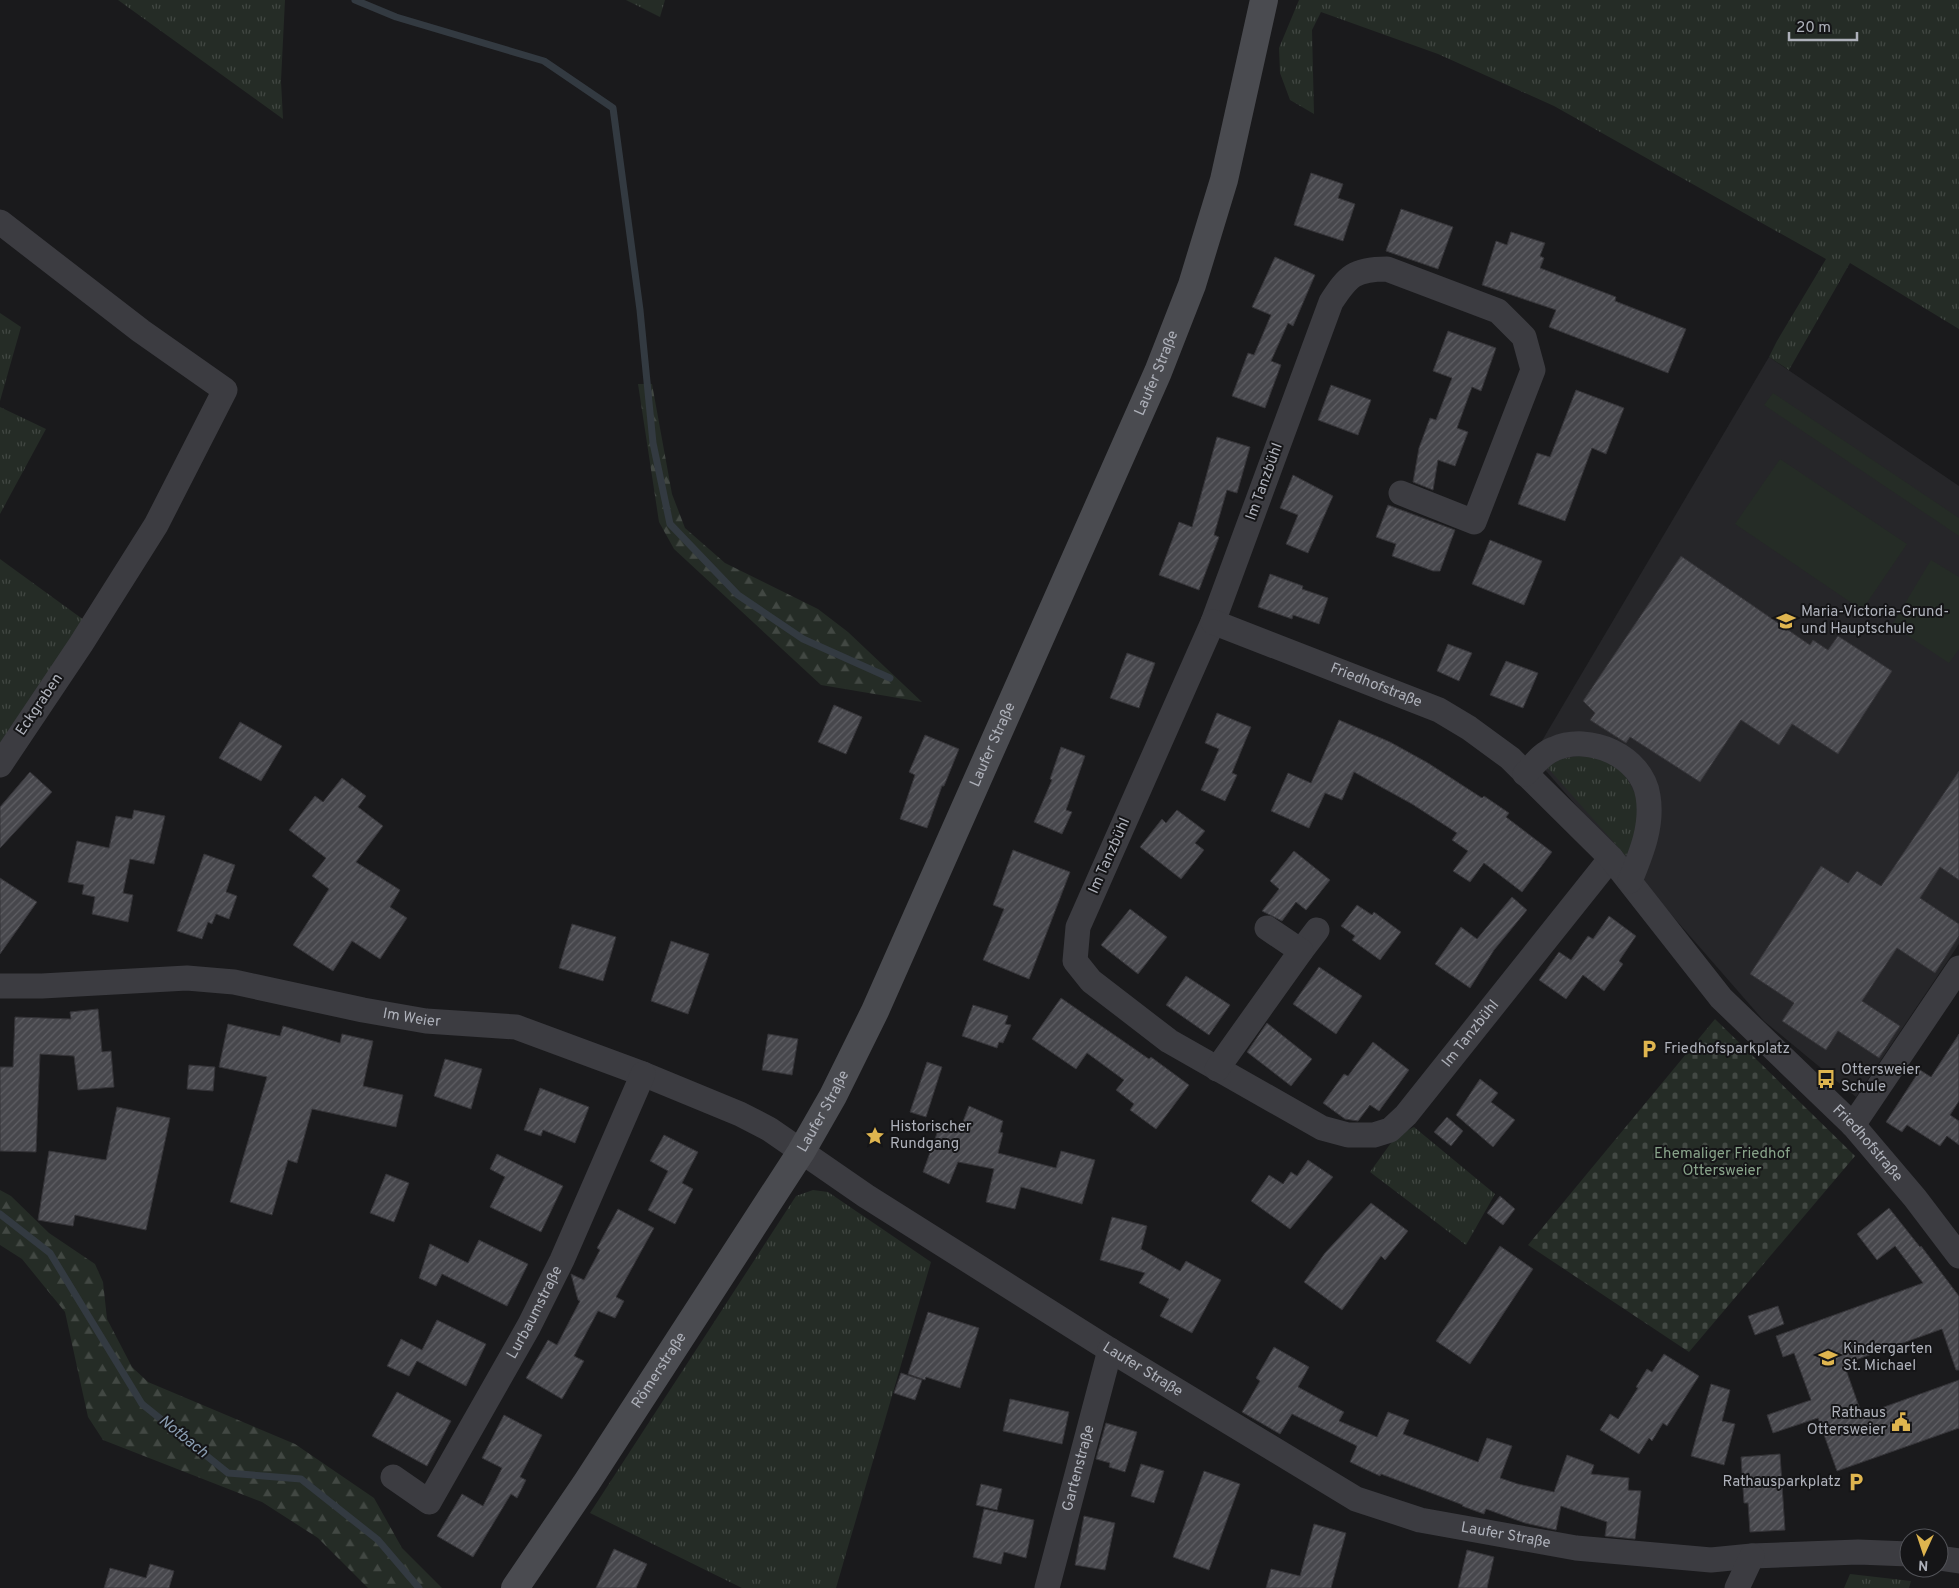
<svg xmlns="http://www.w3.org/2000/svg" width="1959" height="1588" font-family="Overpass,sans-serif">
  <defs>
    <pattern id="grass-tufts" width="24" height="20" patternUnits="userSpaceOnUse" patternTransform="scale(1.25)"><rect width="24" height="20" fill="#252c26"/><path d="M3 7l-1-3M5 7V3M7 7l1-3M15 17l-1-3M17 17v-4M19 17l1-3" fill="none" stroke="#424843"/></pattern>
    <pattern id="forest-firs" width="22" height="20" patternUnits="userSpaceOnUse" patternTransform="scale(1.25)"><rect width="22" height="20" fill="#252c26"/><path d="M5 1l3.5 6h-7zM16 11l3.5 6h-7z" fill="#424843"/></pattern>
    <pattern id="cemetery-stones" width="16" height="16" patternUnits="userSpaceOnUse" patternTransform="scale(1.25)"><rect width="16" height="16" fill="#252c26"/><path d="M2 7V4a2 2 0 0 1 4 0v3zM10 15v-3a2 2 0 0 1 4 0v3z" fill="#424843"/></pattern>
    <pattern id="building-hatch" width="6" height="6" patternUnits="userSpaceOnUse" patternTransform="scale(1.25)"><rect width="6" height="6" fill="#47474c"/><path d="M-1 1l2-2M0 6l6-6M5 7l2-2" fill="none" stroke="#5f5f64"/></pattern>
  </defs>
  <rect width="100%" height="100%" fill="#1a1a1c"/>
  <path fill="#262629" d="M1769 357 1959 486V944L1856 1097 1764 1021 1533 756Z"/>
  <g fill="url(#grass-tufts)">
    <path d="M118 0H285L281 81 283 119Z"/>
    <path d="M626 0H665L660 17Z"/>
    <path d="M1299 0H1959V329L1850 263 1789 370 1769 357 1777 341 1826 259 1554 106 1438 54 1321 12 1312 30 1314 114 1290 100 1280 73 1279 48Z"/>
    <path d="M0 313 21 327 0 401Z"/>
    <path d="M0 407 46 429 0 514Z"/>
    <path d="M0 559 88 623 0 754Z"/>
    <path d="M1578 756C1607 758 1620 762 1633 790 1636 794 1639 799 1639 804 1640 822 1634 840 1626 856L1547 767 1561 759Z"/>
    <path d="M1414 1127 1495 1194 1466 1245 1370 1172 1396 1136Z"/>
    <path d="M813 1190 828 1192 931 1262 836 1588H742L590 1513 796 1196Z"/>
    <path d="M1850 1574 1911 1581 1909 1588H1844Z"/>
  </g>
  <g fill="url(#forest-firs)">
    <path d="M638 384H652L672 494 685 528 725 563 818 609 848 632 922 702 821 685 674 549 659 522Z"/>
    <path d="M0 1190 11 1196 49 1233 95 1264 103 1282 107 1319 132 1367 148 1382 295 1444 374 1498 402 1548 442 1588H368L318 1538 262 1502 103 1440 88 1417 65 1312 22 1259 0 1245Z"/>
  </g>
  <path fill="url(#cemetery-stones)" d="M1715 1019 1855 1156 1689 1352 1528 1245Z"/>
  <g fill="#252c26">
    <path d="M1773 393 1959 518V536L1764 405Z"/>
    <path d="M1780 459 1907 544 1862 610 1735 524Z"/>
    <path d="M1931 560 1959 577V649L1949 663 1892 625Z"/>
  </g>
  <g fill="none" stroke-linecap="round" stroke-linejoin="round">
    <g stroke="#333a41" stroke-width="7">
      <path d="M355 0 396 17 544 61 613 108 640 310 653 443 670 524 738 595 803 639 890 678"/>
      <path d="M0 1214 50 1253 142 1404 228 1473 301 1479 378 1540 419 1588"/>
    </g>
  </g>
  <g fill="url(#building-hatch)" stroke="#353438">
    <path d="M1311 173 1343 184 1338 198 1355 204 1343 241 1294 225Z"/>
    <path d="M1401 209 1453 227 1438 269 1386 251Z"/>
    <path d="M1511 232 1545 243 1540 256 1544 258 1540 268 1616 297 1615 301 1686 329 1668 373 1549 327 1556 310 1482 285 1496 241 1507 245Z"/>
    <path d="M1275 257 1315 275 1293 326 1288 323 1271 361 1281 365 1265 408 1232 396 1248 353 1254 355 1271 315 1252 307Z"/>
    <path d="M1448 331 1496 348 1481 391 1472 387 1457 428 1468 432 1455 466 1438 460 1433 490 1413 482 1419 448 1430 418 1436 420 1452 378 1433 371Z"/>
    <path d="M1331 385 1371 400 1358 435 1318 420Z"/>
    <path d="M1576 390 1624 408 1606 454 1592 448 1565 521 1518 504 1537 453 1550 457Z"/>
    <path d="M1217 437 1250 447 1237 493 1227 490 1214 535 1219 537 1199 590 1159 575 1179 522 1192 527Z"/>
    <path d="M1293 475 1333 496 1308 553 1286 544 1298 515 1280 508Z"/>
    <path d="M1388 505 1455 530 1440 571H1433L1392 556 1396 544 1376 537Z"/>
    <path d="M1490 540 1542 561 1524 605 1472 584Z"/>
    <path d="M1681 556 1810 645 1813 640 1828 650 1838 636 1892 671 1838 754 1792 724 1779 745 1741 720 1700 782 1630 737 1626 743 1590 720 1595 713 1583 701Z"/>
    <path d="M1270 574 1303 586 1302 589 1328 598 1319 624 1293 615 1292 619 1258 607Z"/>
    <path d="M1448 644 1472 653 1459 681 1437 671Z"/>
    <path d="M1127 653 1155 663 1139 708 1110 698Z"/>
    <path d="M1506 661 1538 673 1523 708 1490 695Z"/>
    <path d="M834 705 862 717 846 754 818 742Z"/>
    <path d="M1217 713 1251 727 1232 773 1237 775 1225 801 1201 790 1219 749 1205 743Z"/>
    <path d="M1339 720 1390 742 1428 763 1482 798 1484 796 1509 813 1506 817 1552 852 1522 892 1484 863 1470 882 1453 871 1468 851 1452 840 1457 833 1412 804 1354 772 1342 800 1325 793 1309 828 1271 811 1288 773 1311 783Z"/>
    <path d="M240 722 282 746 261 781 219 758Z"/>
    <path d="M925 735 959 749 944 786H942L927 828 900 819 915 775 909 772Z"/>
    <path d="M1061 747 1085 756 1066 810 1072 812 1062 834 1034 822 1052 780 1050 779Z"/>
    <path d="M1959 771V880L1940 867 1920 898 1959 924V936L1935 973 1897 948 1862 1001 1900 1026 1879 1058 1838 1031 1826 1050 1782 1021 1794 1003 1750 974 1821 866 1848 883 1857 871 1881 886Z"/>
    <path d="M30 772 52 792 0 848V807Z"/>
    <path d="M342 778 366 796 358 807 383 826 356 862 400 890 390 907 407 918 380 959 352 941 333 971 293 945 329 889 312 876 326 858 289 830 315 796 323 802Z"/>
    <path d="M134 810 165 816 154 864 130 859 123 893 133 895 128 922 92 914 95 897 82 894 84 885 68 882 77 841 109 848 116 816 132 819Z"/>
    <path d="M1177 810 1205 831 1195 843 1204 850 1181 879 1140 847 1162 819 1166 823Z"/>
    <path d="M1013 850 1070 872 1029 979 983 960 1004 909 993 905Z"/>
    <path d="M1294 851 1330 880 1306 910 1296 902 1282 921 1262 911 1279 889 1270 881Z"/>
    <path d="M204 854 235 865 226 892 237 896 229 919 216 914 212 924 208 922 202 939 177 931Z"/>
    <path d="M0 878 37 902 0 954Z"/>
    <path d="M1512 897 1527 910 1494 950 1470 988 1435 964 1461 927 1477 939Z"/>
    <path d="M1357 905 1372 915 1374 912 1401 932 1380 960 1352 940 1355 936 1341 926Z"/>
    <path d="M1130 909 1167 937 1138 974 1101 945Z"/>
    <path d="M1609 916 1636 936 1619 961 1623 964 1604 991 1583 975 1566 999 1539 980 1559 952 1571 960 1588 936 1593 939Z"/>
    <path d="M572 924 616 937 603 981 559 968Z"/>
    <path d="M671 941 709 954 688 1014 651 1001Z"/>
    <path d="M1319 967 1362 996 1336 1034 1293 1004Z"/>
    <path d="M1186 976 1230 1005 1209 1035 1166 1005Z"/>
    <path d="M1061 998 1149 1059 1151 1057 1189 1085 1156 1129 1130 1110 1134 1104 1116 1090 1124 1080 1087 1053 1076 1069 1032 1039Z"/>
    <path d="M973 1005 1008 1016 1005 1024 1011 1025 1003 1043 999 1042 997 1048 962 1036Z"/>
    <path d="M98 1009 102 1052 111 1051 114 1087 78 1090 74 1056 40 1054 36 1152 0 1151V1067H13L15 1017 71 1019 70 1012Z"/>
    <path d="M1267 1023 1312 1059 1291 1086 1247 1052Z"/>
    <path d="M228 1024 280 1036 283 1026 340 1043 342 1034 373 1041 363 1086 403 1095 396 1127 312 1109 297 1163 288 1160 272 1215 230 1202 267 1077 219 1067Z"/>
    <path d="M768 1034 798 1039 792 1075 762 1070Z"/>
    <path d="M1959 1034V1101L1950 1115 1959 1121V1145L1947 1136 1940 1146 1907 1125 1902 1132 1886 1122 1920 1070 1931 1077Z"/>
    <path d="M1373 1042 1409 1070 1379 1111 1370 1105 1358 1121 1345 1119 1323 1103 1344 1074 1348 1076Z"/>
    <path d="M445 1059 482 1069 471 1109 434 1096Z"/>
    <path d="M927 1062 942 1067 926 1117 910 1112Z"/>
    <path d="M189 1065 215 1067 213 1091 187 1089Z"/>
    <path d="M1480 1079 1498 1093 1491 1102 1515 1120 1493 1147 1456 1115Z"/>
    <path d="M540 1088 589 1107 575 1143 543 1130 541 1136 524 1130Z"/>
    <path d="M969 1106 1003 1121 1000 1132 1003 1133 998 1153 1056 1168 1061 1151 1095 1160 1082 1204 1021 1187 1015 1209 986 1202 994 1169 958 1162 949 1184 923 1172 940 1125 959 1132Z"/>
    <path d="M117 1107 170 1118 146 1230 75 1215 73 1226 38 1220 49 1151 106 1160Z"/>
    <path d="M1447 1117 1463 1131 1451 1146 1434 1132Z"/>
    <path d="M664 1135 698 1152 682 1183 693 1189 675 1224 648 1210 668 1171 650 1161Z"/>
    <path d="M497 1154 563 1186 541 1232 490 1207 505 1177 490 1169Z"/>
    <path d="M1308 1160 1333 1177 1290 1229 1251 1201 1269 1175 1283 1184 1291 1172 1297 1176Z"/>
    <path d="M386 1174 409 1183 394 1222 370 1213Z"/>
    <path d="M1500 1196 1515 1209 1503 1225 1487 1213Z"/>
    <path d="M1371 1203 1408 1231 1385 1260 1381 1256 1342 1310 1304 1282 1325 1253Z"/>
    <path d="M1889 1208 1920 1247 1921 1246 1959 1296V1370H1956L1942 1329 1844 1364 1862 1415 1959 1380V1428L1837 1471 1818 1418 1773 1433 1767 1415 1811 1400 1794 1353 1783 1357 1776 1336 1923 1283 1895 1246 1877 1260 1857 1234Z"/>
    <path d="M618 1209 654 1228 616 1297 624 1301 615 1318 598 1311 574 1356 584 1361 562 1399 526 1378 548 1340 557 1345 580 1301 578 1300 571 1274 584 1280 600 1250 597 1248Z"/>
    <path d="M1112 1217 1147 1226 1141 1249 1180 1271 1186 1261 1221 1280 1192 1333 1160 1316 1169 1299 1139 1283 1145 1273 1100 1260Z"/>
    <path d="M479 1240 528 1264 507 1306 442 1274 436 1286 419 1278 430 1244 468 1263Z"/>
    <path d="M1500 1246 1533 1269 1470 1364 1436 1341Z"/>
    <path d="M1778 1306 1784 1324 1755 1335 1748 1316Z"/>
    <path d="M928 1312 979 1328 960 1388 926 1377 925 1380 908 1374Z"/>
    <path d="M437 1320 486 1344 466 1386 417 1361 409 1376 387 1366 401 1339 422 1350Z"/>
    <path d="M1274 1347 1309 1367 1298 1387 1344 1412 1339 1421 1377 1437 1388 1412 1409 1420 1403 1434 1478 1462 1487 1438 1512 1446 1500 1478 1518 1484 1554 1492 1567 1455 1594 1465 1591 1474 1629 1478 1628 1490 1641 1491 1635 1539 1605 1536 1607 1522 1561 1506 1556 1530 1525 1523 1486 1509 1484 1514 1462 1506 1463 1505 1381 1474 1380 1476 1350 1462 1357 1446 1292 1414 1280 1434 1242 1412 1260 1381 1256 1378Z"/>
    <path d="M1664 1354 1699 1376 1667 1426 1663 1423 1652 1441 1649 1438 1639 1454 1600 1430 1610 1414 1618 1419 1638 1388 1636 1387 1647 1369 1652 1372Z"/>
    <path d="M901 1373 922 1380 915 1400 894 1393Z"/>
    <path d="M1711 1384 1730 1390 1722 1421 1735 1424 1724 1465 1691 1456Z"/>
    <path d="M397 1392 451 1421 427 1466 372 1436Z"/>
    <path d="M1010 1399 1069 1412 1062 1444 1003 1431Z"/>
    <path d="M504 1415 542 1435 520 1477 526 1480 517 1498 511 1494 473 1557 437 1536 462 1494 483 1506 502 1468 482 1458Z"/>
    <path d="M1106 1423 1137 1432 1125 1472 1109 1467 1110 1463 1096 1459Z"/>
    <path d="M1780 1454 1785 1530 1750 1532 1748 1503H1744L1741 1457Z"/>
    <path d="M1141 1464 1164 1471 1154 1503 1131 1496Z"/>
    <path d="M1204 1471 1240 1484 1209 1570 1173 1557Z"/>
    <path d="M981 1484 1002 1489 997 1510 976 1505Z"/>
    <path d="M984 1509 1034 1520 1026 1558 1004 1552 1001 1564 973 1557Z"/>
    <path d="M1084 1516 1115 1523 1105 1570 1075 1565Z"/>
    <path d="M1314 1524 1346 1533 1331 1588H1266L1271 1569 1300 1576Z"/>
    <path d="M614 1549 647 1564 636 1588H596Z"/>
    <path d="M1467 1550 1494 1557 1487 1588H1458Z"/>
    <path d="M150 1564 174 1571 169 1588H104L110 1568 146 1578Z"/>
  </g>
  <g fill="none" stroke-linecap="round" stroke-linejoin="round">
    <g stroke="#3c3c41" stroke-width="25">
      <path d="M0 222 141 331 225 390 156 525 81 644 0 765"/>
      <path id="s1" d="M1401 493 1474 522 1533 370 1524 337 1498 311 1387 269C1354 269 1348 276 1331 302L1213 622 1078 927 1075 961 1091 981 1169 1041 1322 1128 1348 1135H1374L1390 1130 1406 1115 1611 858"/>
      <path id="s2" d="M1213 622 1439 710 1469 728 1510 758 1611 858 1721 998 1853 1125 1915 1198 1959 1256"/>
      <path d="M1525 774C1534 765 1541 754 1554 749 1589 733 1642 756 1648 796 1653 826 1641 854 1630 881"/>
      <path d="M1301 951 1317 930"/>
      <path id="s3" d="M0 986H42L187 978 234 982 363 1010 426 1021 516 1027 643 1074 740 1114 769 1129 866 1196 1110 1350 1356 1499 1420 1520 1576 1548 1711 1560 1752 1556 1858 1552 1909 1554"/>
      <path d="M1217 1069 1301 951 1267 928"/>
      <path d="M1853 1125 1959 968"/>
      <path id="s4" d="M393 1477 429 1502 529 1326 562 1260 643 1074"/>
      <path d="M1939 1558 1959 1561"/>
      <path id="s5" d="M1047 1588 1110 1350"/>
      <path d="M1737 1588 1752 1556"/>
    </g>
    <path stroke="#4a4b50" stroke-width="28" id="s6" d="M515 1588 587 1482 801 1152 833 1096 875 1011 1158 372 1192 285 1224 180 1264 0"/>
  </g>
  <defs>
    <g id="school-bare" transform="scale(1.5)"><path d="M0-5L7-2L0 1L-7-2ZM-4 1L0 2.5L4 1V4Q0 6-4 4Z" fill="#dfb54f" stroke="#151517" stroke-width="2.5" paint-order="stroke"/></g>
    <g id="parking-bare" transform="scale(1.5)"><path d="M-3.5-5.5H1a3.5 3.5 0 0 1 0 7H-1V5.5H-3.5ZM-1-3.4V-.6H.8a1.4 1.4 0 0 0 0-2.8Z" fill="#dfb54f" stroke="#151517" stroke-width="2.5" paint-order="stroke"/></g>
    <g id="bus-bare" transform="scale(1.5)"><path d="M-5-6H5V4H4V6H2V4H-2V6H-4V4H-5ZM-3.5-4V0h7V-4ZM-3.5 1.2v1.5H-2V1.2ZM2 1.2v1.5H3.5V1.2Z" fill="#dfb54f" stroke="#151517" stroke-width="2.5" paint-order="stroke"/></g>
    <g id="sight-bare" transform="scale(1.5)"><path d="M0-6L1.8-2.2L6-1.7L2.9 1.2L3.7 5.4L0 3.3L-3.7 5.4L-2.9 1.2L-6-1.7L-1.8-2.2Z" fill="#dfb54f" stroke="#151517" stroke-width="2.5" paint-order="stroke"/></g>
    <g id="civic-bare" transform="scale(1.5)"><path d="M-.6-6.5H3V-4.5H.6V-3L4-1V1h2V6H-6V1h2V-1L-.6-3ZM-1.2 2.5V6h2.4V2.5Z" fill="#dfb54f" stroke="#151517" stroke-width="2.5" paint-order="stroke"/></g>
  </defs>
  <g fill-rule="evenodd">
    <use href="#school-bare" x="1786" y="621"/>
    <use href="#parking-bare" x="1649" y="1049"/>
    <use href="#bus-bare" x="1826" y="1079"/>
    <use href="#sight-bare" x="875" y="1136"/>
    <use href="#school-bare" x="1828" y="1358"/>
    <use href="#civic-bare" x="1901" y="1422"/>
    <use href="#parking-bare" x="1856" y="1482"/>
  </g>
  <g text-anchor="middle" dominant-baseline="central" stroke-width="4" stroke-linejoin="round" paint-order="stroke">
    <g font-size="15" fill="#aeb1ba" stroke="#151517">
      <text stroke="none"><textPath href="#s6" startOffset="1378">Laufer Straße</textPath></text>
      <text transform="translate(1265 482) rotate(-70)">Im Tanzbühl</text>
      <text stroke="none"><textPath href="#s2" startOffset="175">Friedhofstraße</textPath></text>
      <text transform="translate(40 705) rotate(-56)">Eckgraben</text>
      <text stroke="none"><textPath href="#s6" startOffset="972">Laufer Straße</textPath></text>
      <text transform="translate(1110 856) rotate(-66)">Im Tanzbühl</text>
      <text stroke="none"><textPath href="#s3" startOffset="416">Im Weier</textPath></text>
      <text stroke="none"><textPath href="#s1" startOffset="1705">Im Tanzbühl</textPath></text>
      <text stroke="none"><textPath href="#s6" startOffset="568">Laufer Straße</textPath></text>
      <text stroke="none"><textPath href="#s2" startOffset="855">Friedhofstraße</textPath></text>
      <text stroke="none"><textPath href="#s4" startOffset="261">Lurbaumstraße</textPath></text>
      <text stroke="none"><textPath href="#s3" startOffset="1238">Laufer Straße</textPath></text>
      <text stroke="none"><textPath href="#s6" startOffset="261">Römerstraße</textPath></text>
      <text stroke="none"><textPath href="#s5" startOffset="124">Gartenstraße</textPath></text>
      <text stroke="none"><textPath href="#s3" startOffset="1642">Laufer Straße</textPath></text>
    </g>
    <g font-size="15" fill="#aeb1ba" stroke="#151517" text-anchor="start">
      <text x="1801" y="612">Maria-Victoria-Grund-<tspan x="1801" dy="17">und Hauptschule</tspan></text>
      <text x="1664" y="1049">Friedhofsparkplatz</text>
      <text x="1841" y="1070">Ottersweier<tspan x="1841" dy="17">Schule</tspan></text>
      <text x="890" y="1127">Historischer<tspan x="890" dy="17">Rundgang</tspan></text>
      <text x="1843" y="1349">Kindergarten<tspan x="1843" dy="17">St. Michael</tspan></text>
      <text x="1886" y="1413" text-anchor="end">Rathaus<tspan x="1886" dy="17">Ottersweier</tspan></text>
      <text x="1841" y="1482" text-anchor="end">Rathausparkplatz</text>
    </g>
    <g font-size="15" fill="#88a38a" stroke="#151517">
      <text x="1722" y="1154">Ehemaliger Friedhof<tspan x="1722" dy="17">Ottersweier</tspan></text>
    </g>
    <g font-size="16" font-style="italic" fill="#8a9db1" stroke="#151517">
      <text transform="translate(183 1437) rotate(39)">Notbach</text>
    </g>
  </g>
  <g transform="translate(1924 1553) rotate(183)"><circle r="24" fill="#151517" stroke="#525358"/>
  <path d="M0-4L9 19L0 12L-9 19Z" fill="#dfb54f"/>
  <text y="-8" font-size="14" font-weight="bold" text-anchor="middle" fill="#aeb1ba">N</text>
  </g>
  <path d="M1789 32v8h68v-8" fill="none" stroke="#aeb1ba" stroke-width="2.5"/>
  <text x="1796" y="32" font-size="15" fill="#aeb1ba" stroke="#151517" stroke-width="4" paint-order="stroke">20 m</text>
</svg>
